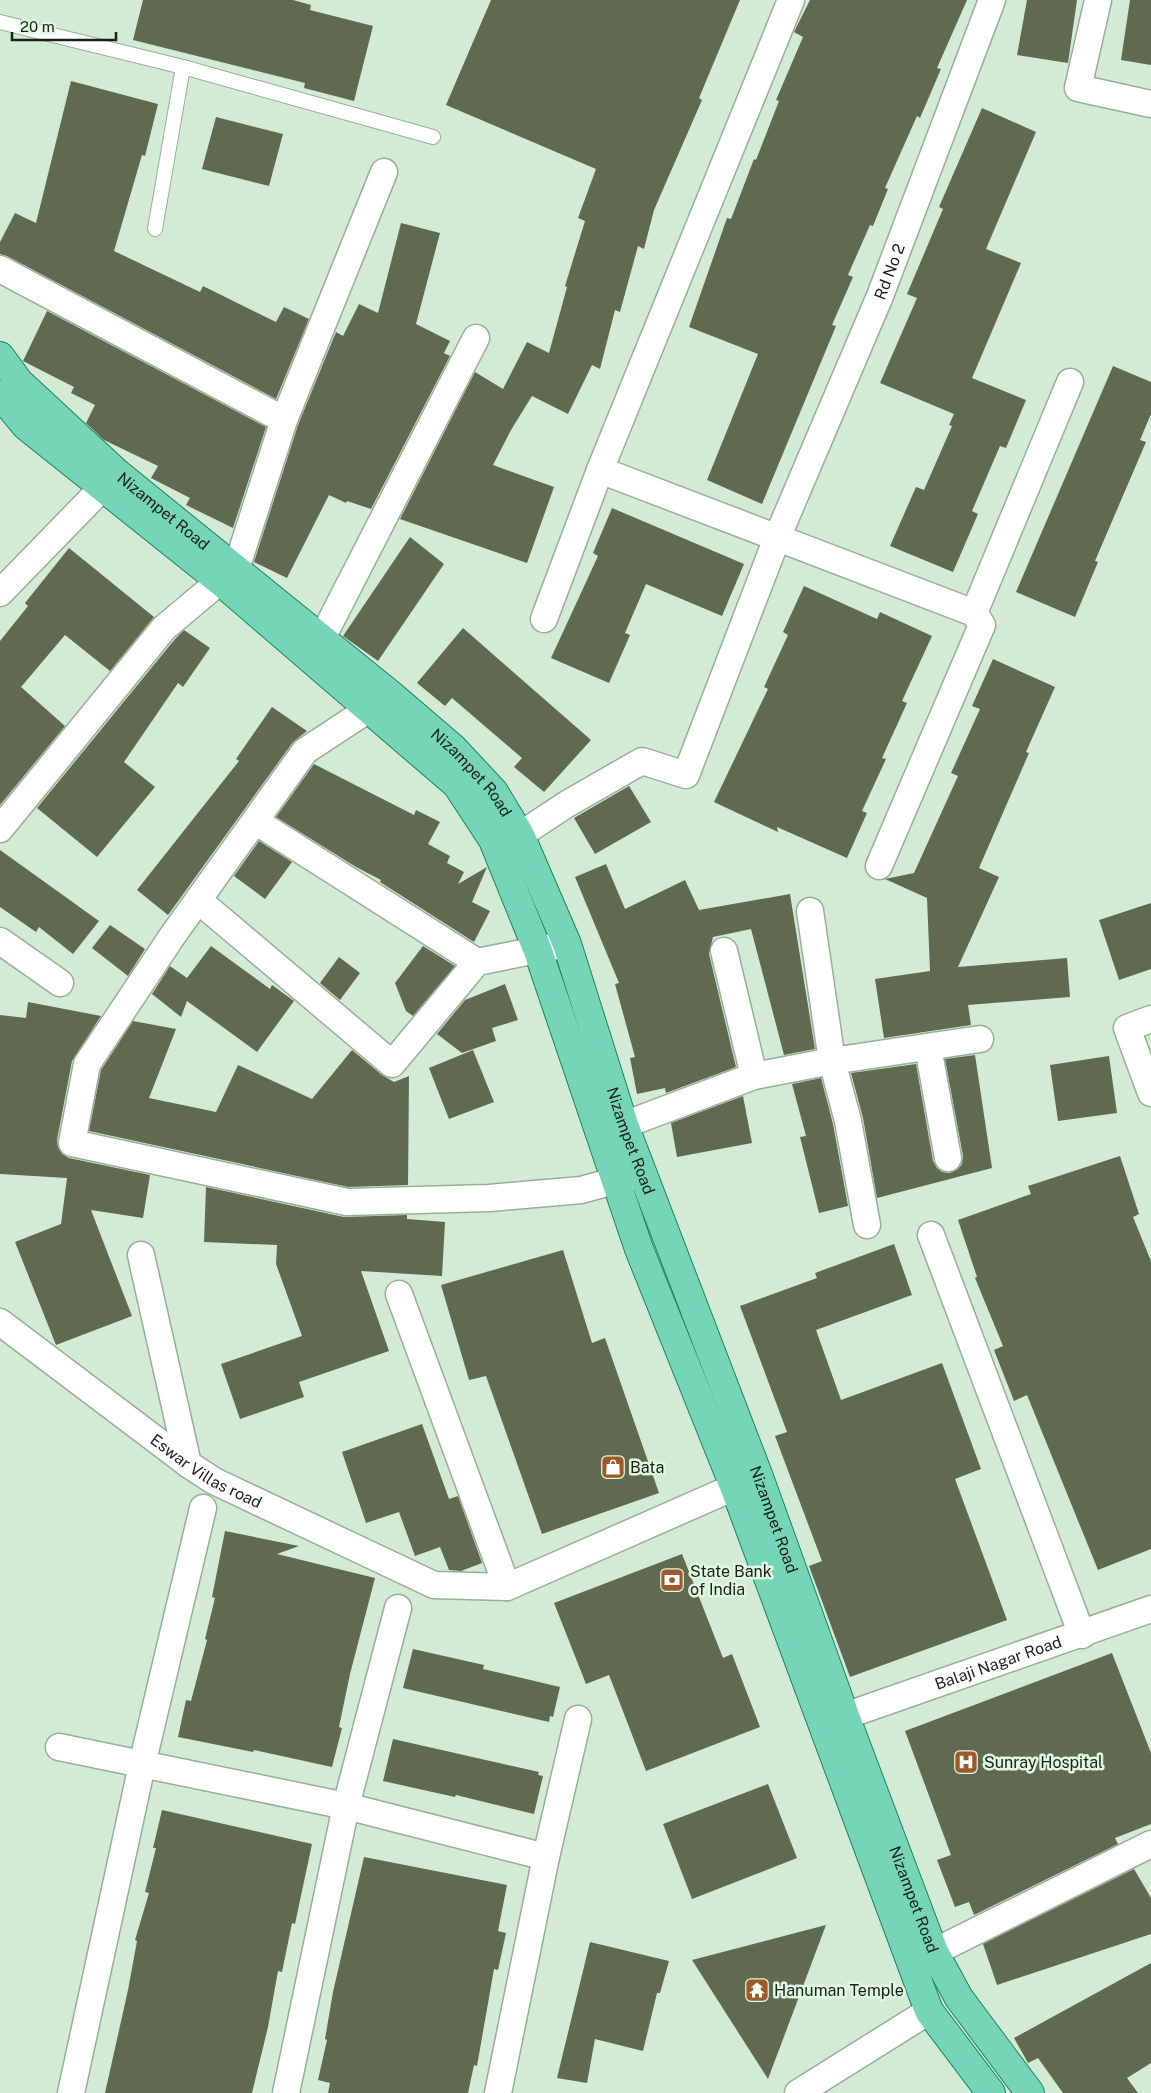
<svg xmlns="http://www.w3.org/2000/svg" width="1151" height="2093" font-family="'Public Sans',sans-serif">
  <rect width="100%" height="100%" fill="#d3ebd4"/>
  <g fill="#5f6a51">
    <path d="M143 0H293L311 5 310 10 373 26 354 101 304 88 305 83 133 40Z"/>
    <path d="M491 0H740L699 98 702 100 654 210 644 249 638 246 620 312 615 310 600 369 592 365 568 414 532 396 511 430 493 465 554 487 527 563 400 519 475 372 503 389 527 342 549 353 567 287 565 286 585 221 578 218 596 169 446 105Z"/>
    <path d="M810 0H967L937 68 941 69 920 118 917 116 885 188 888 189 873 226 870 225 848 275 853 277 832 325 836 326 762 504 707 480 758 354 689 327 727 218 731 219 754 159 756 160 779 101 776 100 803 37 794 32Z"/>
    <path d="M1027 0H1077L1068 63 1017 55Z"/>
    <path d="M1130 0H1151V65L1121 60Z"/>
    <path d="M71 81 158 104 145 156 142 155 114 251 200 292 203 286 276 322 284 307 309 319 276 399 7 256 0 254V242L15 213 36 223Z"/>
    <path d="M982 108 1036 132 986 249 1021 263 972 378 1026 400 1006 448 1000 446 972 511 978 514 953 572 890 546 916 487 924 490 952 426 949 425 954 414 880 383 917 298 907 294 943 209 939 207Z"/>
    <path d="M216 117 283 134 269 186 202 169Z"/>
    <path d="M401 223 440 233 416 324 450 341 444 353 450 356 371 509 347 501 346 503 329 495 287 578 254 562 298 425 336 332 343 336 359 304 378 313Z"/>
    <path d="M47 311 266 427 233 528 186 505 190 498 151 478 158 466 104 440 86 423 95 405 71 393 74 387 23 361Z"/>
    <path d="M1113 366 1151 382V414L1140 440 1146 442 1095 561 1098 562 1075 617 1016 592Z"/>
    <path d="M612 508 744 564 722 616 646 584 625 633 630 635 609 683 551 658 598 556 593 553Z"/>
    <path d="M410 537 444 564 378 661 343 636Z"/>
    <path d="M69 548 154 617 110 671 65 635 21 687 65 726 0 805V641L28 606 25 603Z"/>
    <path d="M804 586 877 619 880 612 932 636 902 701 907 703 882 758 886 759 862 811 867 813 847 858 777 827 778 832 714 802 768 689 764 687 788 635 783 632Z"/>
    <path d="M463 628 591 740 544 792 514 767 522 758 452 698 445 706 417 683Z"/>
    <path d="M184 630 210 648 183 687 178 683 124 762 155 787 97 857 37 808 175 639Z"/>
    <path d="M993 659 1055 687 1026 752 1029 753 979 868 999 877 958 967 1067 958 1070 997 968 1005 971 1025 884 1038 875 979 930 971 927 898 885 879 914 873 958 776 951 773 980 709 972 706Z"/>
    <path d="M272 707 307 731 293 742 168 915 137 890 239 761 236 759Z"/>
    <path d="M314 764 414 815 416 810 440 822 428 844 450 856 447 863 464 872 458 884 487 867 472 902 490 911 474 942 380 882 381 880 356 867 276 817Z"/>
    <path d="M629 786 651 822 595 854 574 818Z"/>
    <path d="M259 841 292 862 265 899 234 876Z"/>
    <path d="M0 850 99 921 73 954 39 927 36 932 0 907Z"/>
    <path d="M606 864 625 909 685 880 699 910 790 894 815 1049 784 1055 751 929 713 937 709 954 736 1067 666 1093 665 1088 637 1094 630 1058 635 1057 615 984 619 983 575 877Z"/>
    <path d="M1151 903V969L1119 980 1099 920Z"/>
    <path d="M110 925 145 949 128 976 92 948Z"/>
    <path d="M211 946 270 989 272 985 294 1001 257 1052 187 1001 181 1017 152 994 170 966 187 978Z"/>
    <path d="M423 946 455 966 413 1016 406 1011 395 983Z"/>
    <path d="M339 957 360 973 340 1000 320 983Z"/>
    <path d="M505 984 518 1020 492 1028 496 1041 462 1053 437 1034 465 1000Z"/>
    <path d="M28 1002 101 1016 72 1061 57 1140 58 1147 62 1154 69 1158 150 1175 143 1218 91 1210 132 1316 56 1345 15 1242 61 1224 67 1178 0 1174V1015L26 1018Z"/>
    <path d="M133 1021 176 1029 149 1098 216 1112 238 1065 312 1099 352 1050 382 1075 394 1082 409 1076 408 1185 348 1187 89 1131 101 1070Z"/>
    <path d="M473 1050 494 1102 449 1119 429 1068Z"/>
    <path d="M975 1055 992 1168 877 1198 863 1118 851 1073 916 1064 933 1161 937 1168 942 1172 950 1173 958 1169 962 1164 963 1156 945 1059Z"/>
    <path d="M1109 1056 1117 1113 1058 1121 1050 1065Z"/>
    <path d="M821 1078 833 1124 848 1206 819 1213 800 1137 806 1136 792 1084Z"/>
    <path d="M743 1096 752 1143 677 1157 671 1123Z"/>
    <path d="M1120 1156 1139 1214 1133 1217 1151 1261V1549L1098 1570 1027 1395 1014 1401 994 1350 1003 1346 975 1278 977 1277 958 1220 1031 1194 1028 1186Z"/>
    <path d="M206 1187 344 1217 407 1215V1219L445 1222 442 1276 361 1271 389 1351 299 1382 304 1397 240 1419 221 1364 302 1336 276 1264 277 1245 204 1242Z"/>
    <path d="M894 1244 912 1295 816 1330 841 1400 942 1363 981 1469 955 1479 1007 1620 850 1677 809 1566 822 1561 775 1436 787 1432 740 1306 817 1278 815 1273Z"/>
    <path d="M563 1250 592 1343 605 1338 659 1493 542 1534 486 1376 469 1380 441 1285Z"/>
    <path d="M422 1424 449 1499 458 1496 482 1563 461 1571 449 1570 440 1547 415 1556 399 1512 366 1523 342 1452Z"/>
    <path d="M225 1531 299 1546 277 1554 375 1578 350 1674 339 1727 342 1728 332 1767 254 1750 253 1752 178 1737 186 1700 191 1701 207 1640 205 1639 215 1598 212 1597Z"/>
    <path d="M682 1554 723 1658 732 1654 760 1727 646 1771 609 1675 586 1684 554 1603Z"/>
    <path d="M413 1649 484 1665 483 1669 560 1687 553 1717 550 1716 549 1722 403 1688Z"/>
    <path d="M1112 1653 1151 1753V1824L1115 1838 1118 1844 974 1915 969 1902 955 1907 937 1860 951 1855 905 1731Z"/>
    <path d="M393 1739 539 1772 538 1775 543 1776 534 1814 456 1795 455 1797 383 1781Z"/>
    <path d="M768 1784 797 1858 692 1899 663 1824Z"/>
    <path d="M162 1810 312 1844 295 1924 292 1923 282 1972 278 1971 268 2027 252 2093H105L128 1990 137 1941 135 1940 149 1893 145 1892 156 1848H153Z"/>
    <path d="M364 1857 507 1885 498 1931 506 1933 498 1970 494 1969 477 2066 474 2065 468 2093H328L330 2083 318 2080 327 2040 325 2039 333 1992Z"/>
    <path d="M1134 1869 1151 1898V1934L997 1985 983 1944Z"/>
    <path d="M826 1925 768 2079 692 1960Z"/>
    <path d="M590 1942 669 1961 660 1993H657L643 2051 595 2039 587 2083 557 2078Z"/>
    <path d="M1151 1963V2063L1127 2078 1138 2093H1063L1038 2058 1028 2063 1014 2038Z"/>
  </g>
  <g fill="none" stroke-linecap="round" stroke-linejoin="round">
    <g stroke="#98ae98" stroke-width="16">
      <g id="service">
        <path d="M0 22 183 67 433 137"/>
        <path d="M155 229 183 67"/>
      </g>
    </g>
    <g stroke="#98ae98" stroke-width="29">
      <g id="minor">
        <path d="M1098 0 1078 88 1151 104"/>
        <path d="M0 269 284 420"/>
        <path d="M600 470 974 613 982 625 879 866"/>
        <path d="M236 569 284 420 384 172"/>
        <path d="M0 593 102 488"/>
        <path d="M974 613 1070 382"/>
        <path d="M544 619 600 470 791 0"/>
        <path d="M321 640 476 338"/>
        <path d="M369 709 305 751 173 935 87 1064 72 1143 347 1202 489 1198 581 1190 636 1175"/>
        <path d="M255 821 477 962"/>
        <path d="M0 829 164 628 220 581"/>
        <path id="s1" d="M520 835 567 804 642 761 686 775 777 538 880 296 992 0"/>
        <path d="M198 900 392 1064 477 962 567 944"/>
        <path d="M810 911 832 1061 848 1121 867 1225"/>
        <path d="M0 941 60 983"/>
        <path d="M724 951 754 1076"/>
        <path d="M1151 1019 1127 1028 1151 1093"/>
        <path d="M928 1047 948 1158"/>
        <path d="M624 1125 754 1076 832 1061 980 1039"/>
        <path d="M931 1235 1082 1635"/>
        <path d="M141 1255 188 1464"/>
        <path id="s2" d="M0 1322 188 1464 214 1481 434 1585 507 1587 399 1294"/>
        <path d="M507 1587 755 1478"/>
        <path id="s3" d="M845 1716 1151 1609"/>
        <path d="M59 1747 346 1806 546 1857"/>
        <path d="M934 1952 1151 1844"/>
        <path d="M71 2093 142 1765 203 1508"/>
        <path d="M286 2093 346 1806 398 1608"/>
        <path d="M498 2093 546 1857 578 1719"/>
        <path d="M798 2093 929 2011"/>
      </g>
    </g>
    <g stroke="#198360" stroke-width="30">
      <g id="primary">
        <path id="s4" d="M0 356 19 382 117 473 391 695 454 749 494 792 520 835 567 944 624 1125 759 1477 845 1716 934 1952 959 1998 1030 2093"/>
        <path d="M0 395 26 426 220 581 457 785 493 840 538 951 639 1249 734 1486 929 2011 991 2093"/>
      </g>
    </g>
    <use href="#service" stroke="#fff" stroke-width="14"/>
    <use href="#minor" stroke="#fff" stroke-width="26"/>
    <use href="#primary" stroke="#76d5b7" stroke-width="28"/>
  </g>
  <defs>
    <g id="shop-square" transform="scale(1.25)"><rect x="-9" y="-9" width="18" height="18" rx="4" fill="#9c5929" stroke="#e0f8e1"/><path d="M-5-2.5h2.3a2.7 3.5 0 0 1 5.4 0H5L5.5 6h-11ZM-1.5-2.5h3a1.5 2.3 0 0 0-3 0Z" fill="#fff"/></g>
    <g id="bank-square" transform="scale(1.25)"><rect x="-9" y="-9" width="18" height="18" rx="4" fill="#9c5929" stroke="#e0f8e1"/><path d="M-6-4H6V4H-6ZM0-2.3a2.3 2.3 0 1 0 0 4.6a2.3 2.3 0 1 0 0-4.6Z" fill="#fff"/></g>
    <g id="hospital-square" transform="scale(1.25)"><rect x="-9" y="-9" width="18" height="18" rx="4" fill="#9c5929" stroke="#e0f8e1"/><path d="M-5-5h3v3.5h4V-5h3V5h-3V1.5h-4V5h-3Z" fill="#fff"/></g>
    <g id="temple-square" transform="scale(1.25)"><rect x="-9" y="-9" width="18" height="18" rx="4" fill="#9c5929" stroke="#e0f8e1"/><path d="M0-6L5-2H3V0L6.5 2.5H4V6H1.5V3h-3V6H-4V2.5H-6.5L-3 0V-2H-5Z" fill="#fff"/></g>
  </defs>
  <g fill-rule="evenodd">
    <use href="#shop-square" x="613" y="1467"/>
    <use href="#bank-square" x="672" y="1580"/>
    <use href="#hospital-square" x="966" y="1762"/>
    <use href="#temple-square" x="757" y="1990"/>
  </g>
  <g text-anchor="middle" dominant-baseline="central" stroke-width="5" stroke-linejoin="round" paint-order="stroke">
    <g font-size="16" fill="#182018" stroke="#e0f8e1">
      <text stroke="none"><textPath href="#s1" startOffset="732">Rd No 2</textPath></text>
      <text stroke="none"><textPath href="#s4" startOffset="226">Nizampet Road</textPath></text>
      <text stroke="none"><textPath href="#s4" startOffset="631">Nizampet Road</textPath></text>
      <text stroke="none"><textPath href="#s4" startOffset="1036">Nizampet Road</textPath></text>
      <text stroke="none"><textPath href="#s2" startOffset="255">Eswar Villas road</textPath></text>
      <text stroke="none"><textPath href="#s4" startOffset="1441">Nizampet Road</textPath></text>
      <text stroke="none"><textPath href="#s3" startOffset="162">Balaji Nagar Road</textPath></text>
      <text stroke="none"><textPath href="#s4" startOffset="1846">Nizampet Road</textPath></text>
    </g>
    <g font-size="16" fill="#182018" stroke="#e0f8e1" text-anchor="start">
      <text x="630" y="1467">Bata</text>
      <text x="690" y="1571">State Bank<tspan x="690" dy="18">of India</tspan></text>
      <text x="984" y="1762">Sunray Hospital</text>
      <text x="774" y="1990">Hanuman Temple</text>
    </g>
  </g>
  <path d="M12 32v8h104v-8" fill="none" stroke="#182018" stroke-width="2.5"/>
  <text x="20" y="32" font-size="15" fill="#182018" stroke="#e0f8e1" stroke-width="4" paint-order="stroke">20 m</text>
</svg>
